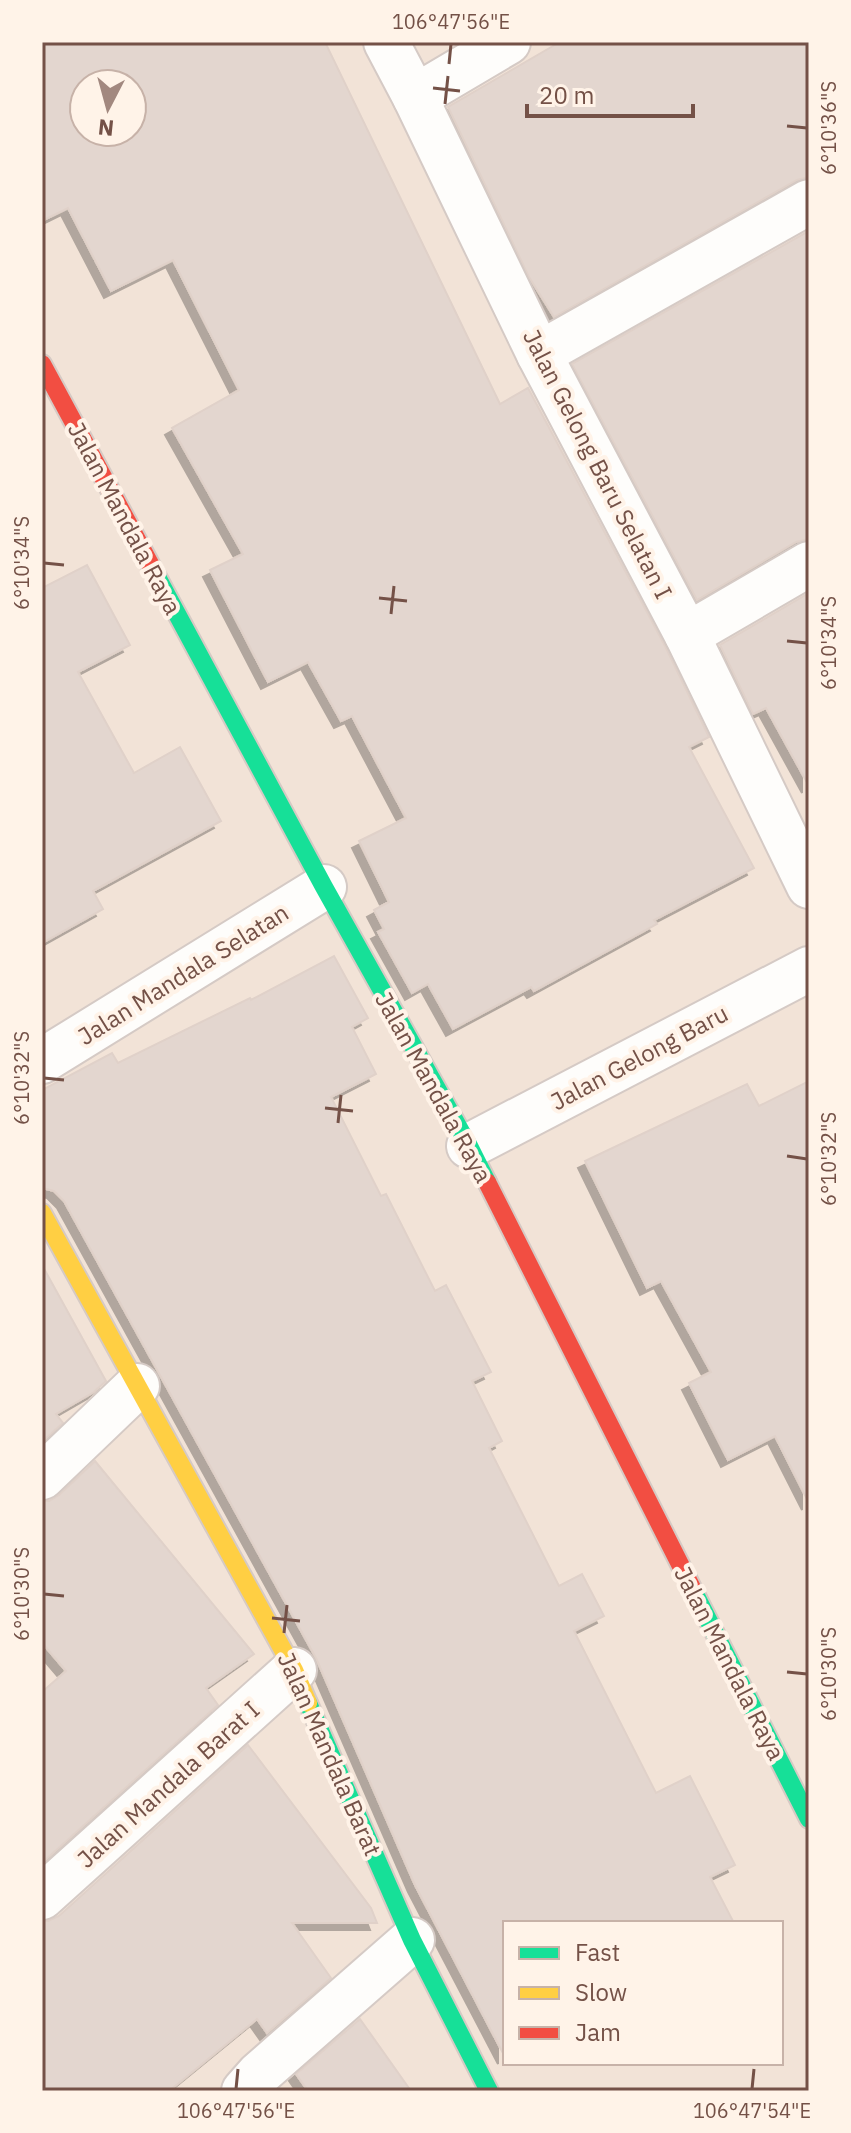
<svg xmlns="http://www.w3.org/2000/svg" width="851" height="2133" font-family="'IBM Plex Sans',sans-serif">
  <defs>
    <filter id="shadow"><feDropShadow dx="-7" dy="7" stdDeviation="0" flood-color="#0004"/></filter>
  </defs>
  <rect width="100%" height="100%" fill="#f7efe7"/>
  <path fill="#f2e3d7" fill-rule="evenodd" d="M42 42H809V2091H42ZM84 84H132V132H84ZM505 1923H781V2063H505Z"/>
  <g fill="#e3d6cf" stroke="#e0d1c9" stroke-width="2" fill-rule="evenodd" filter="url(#shadow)">
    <path d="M42 42H325L500 404 528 388 665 646 709 737 689 747 754 868 654 920 657 924 534 991 531 987 453 1029 428 984 412 993 378 932 384 929 374 910 389 902 359 841 406 818 352 716 341 721 308 662 268 682 210 570 243 554 172 428 239 390 173 260 111 291 68 208 42 221ZM84 84H132V132H84Z"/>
    <path d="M560 42H809V177L797 180 554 317 529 277 448 107Z"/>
    <path d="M809 231V539L796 542 697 600 572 364Z"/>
    <path d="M87 565 130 645 78 672 134 773 180 747 221 821 93 891 103 909 42 943V588Z"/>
    <path d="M809 593V786L766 708 753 714 720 645Z"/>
    <path d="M334 956 368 1018 352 1027 376 1074 331 1097 381 1196 386 1194 435 1291 446 1285 491 1372 472 1381 502 1441 489 1448 559 1586 582 1574 604 1616 574 1631 656 1793 690 1776 735 1865 710 1877 734 1923H505V2057L415 1885 316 1658 64 1201 54 1191 42 1188V1090L112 1053 118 1063 250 998 251 1000Z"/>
    <path d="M809 1081V1503L775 1436 728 1460 689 1383 711 1372 661 1281 647 1288 585 1161 747 1084 759 1106Z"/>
    <path d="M42 1265 106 1381 94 1392 56 1414 63 1423 42 1442Z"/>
    <path d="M95 1461 254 1654 206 1688 218 1705 42 1863V1692L66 1671 42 1643V1501H49L59 1495Z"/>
    <path d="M248 1745 371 1908 377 1923H292L331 1978 267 2033 257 2019 169 2091H42V1921H48L59 1916Z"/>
    <path d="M360 2019 411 2091H308L296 2074Z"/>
  </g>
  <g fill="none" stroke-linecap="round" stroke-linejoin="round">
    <g stroke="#d5cac5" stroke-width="48">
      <g id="street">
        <path d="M386 42 415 97 539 354 687 635 809 886"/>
        <path d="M415 97 508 42"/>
        <path d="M539 354 809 202"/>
        <path d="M687 635 809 564"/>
        <path d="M42 1061 324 887"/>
        <path d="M469 1146 809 969"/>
        <path d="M42 1477 137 1386"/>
        <path d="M42 1897 294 1670"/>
        <path d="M244 2091 259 2074 412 1940"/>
      </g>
    </g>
    <g stroke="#d6cac4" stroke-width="22">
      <g id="fast">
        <path d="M156 575 324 887 469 1146 487 1182"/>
        <path d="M694 1592 809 1819"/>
        <path d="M308 1703 412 1940 489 2091"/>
      </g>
    </g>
    <g stroke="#d6cac4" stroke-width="22">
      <path id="slow" d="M42 1213 294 1670 308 1703"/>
    </g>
    <g stroke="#d6cac4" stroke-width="22">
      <g id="jam">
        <path d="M42 364 156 575"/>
        <path d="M487 1182 694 1592"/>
      </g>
    </g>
    <use href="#street" stroke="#fefdfb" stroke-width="44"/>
    <use href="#fast" stroke="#16e098" stroke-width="18"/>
    <use href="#slow" stroke="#ffcf43" stroke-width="18"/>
    <use href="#jam" stroke="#f24e42" stroke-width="18"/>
  </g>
  <path fill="none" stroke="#745147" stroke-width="3" d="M449 64 451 44M433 88 460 91M445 104 448 76M787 126 807 128M44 563 64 565M379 598 407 601M391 614 394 586M787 641 807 643M44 1078 64 1080M325 1108 353 1111M338 1123 341 1095M787 1156 807 1159M44 1594 64 1596M272 1618 300 1621M284 1633 287 1605M787 1672 807 1674M236 2089 238 2069M752 2089 754 2069"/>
  <g text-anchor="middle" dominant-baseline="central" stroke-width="8" stroke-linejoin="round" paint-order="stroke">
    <g font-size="24" fill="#745147" stroke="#fff3e8">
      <text transform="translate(598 464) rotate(63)">Jalan Gelong Baru Selatan I</text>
      <text transform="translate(125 518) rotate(62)">Jalan Mandala Raya</text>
      <text transform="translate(183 974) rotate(-32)">Jalan Mandala Selatan</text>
      <text transform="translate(639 1057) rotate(-28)">Jalan Gelong Baru</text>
      <text transform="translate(434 1087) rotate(61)">Jalan Mandala Raya</text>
      <text transform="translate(730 1663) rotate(63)">Jalan Mandala Raya</text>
      <text transform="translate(330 1754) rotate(66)">Jalan Mandala Barat</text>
      <text transform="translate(168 1784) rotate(-42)">Jalan Mandala Barat I</text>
    </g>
  </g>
  <rect width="851" height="2133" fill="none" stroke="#fff3e8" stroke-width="88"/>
  <rect x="503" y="1921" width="280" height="144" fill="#fff3e8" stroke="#c7b2a8" stroke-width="2"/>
  <rect x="519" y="1947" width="40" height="12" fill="#16e098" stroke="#c7b2a8" stroke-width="2"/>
  <text x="575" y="1961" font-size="24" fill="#745147">Fast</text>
  <rect x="519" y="1987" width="40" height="12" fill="#ffcf43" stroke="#c7b2a8" stroke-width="2"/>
  <text x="575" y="2001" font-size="24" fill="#745147">Slow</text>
  <rect x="519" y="2027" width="40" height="12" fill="#f24e42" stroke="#c7b2a8" stroke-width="2"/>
  <text x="575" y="2041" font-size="24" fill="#745147">Jam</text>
  <g transform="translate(108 108) rotate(186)"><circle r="38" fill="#fff3e8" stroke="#c7b2a8" stroke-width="2"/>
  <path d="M0-6L14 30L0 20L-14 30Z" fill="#a2887f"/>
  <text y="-12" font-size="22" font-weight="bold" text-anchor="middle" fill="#745147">N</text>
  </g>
  <path d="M527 104v12h166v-12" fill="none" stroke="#745147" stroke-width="4"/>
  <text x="539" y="104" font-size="24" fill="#745147" stroke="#fff3e8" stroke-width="6" paint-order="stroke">20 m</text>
  <rect x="44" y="44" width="763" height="2045" fill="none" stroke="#745147" stroke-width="3"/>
  <g font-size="20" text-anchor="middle" fill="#745147">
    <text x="451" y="29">106°47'56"E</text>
    <text transform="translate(829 128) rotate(-90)" y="7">6°10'36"S</text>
    <text transform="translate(22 563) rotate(-90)" y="7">6°10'34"S</text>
    <text transform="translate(829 643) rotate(-90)" y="7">6°10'34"S</text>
    <text transform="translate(22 1078) rotate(-90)" y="7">6°10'32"S</text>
    <text transform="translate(829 1159) rotate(-90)" y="7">6°10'32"S</text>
    <text transform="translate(22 1594) rotate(-90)" y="7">6°10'30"S</text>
    <text transform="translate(829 1674) rotate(-90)" y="7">6°10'30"S</text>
    <text x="236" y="2118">106°47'56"E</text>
    <text x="752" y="2118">106°47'54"E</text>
  </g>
</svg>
